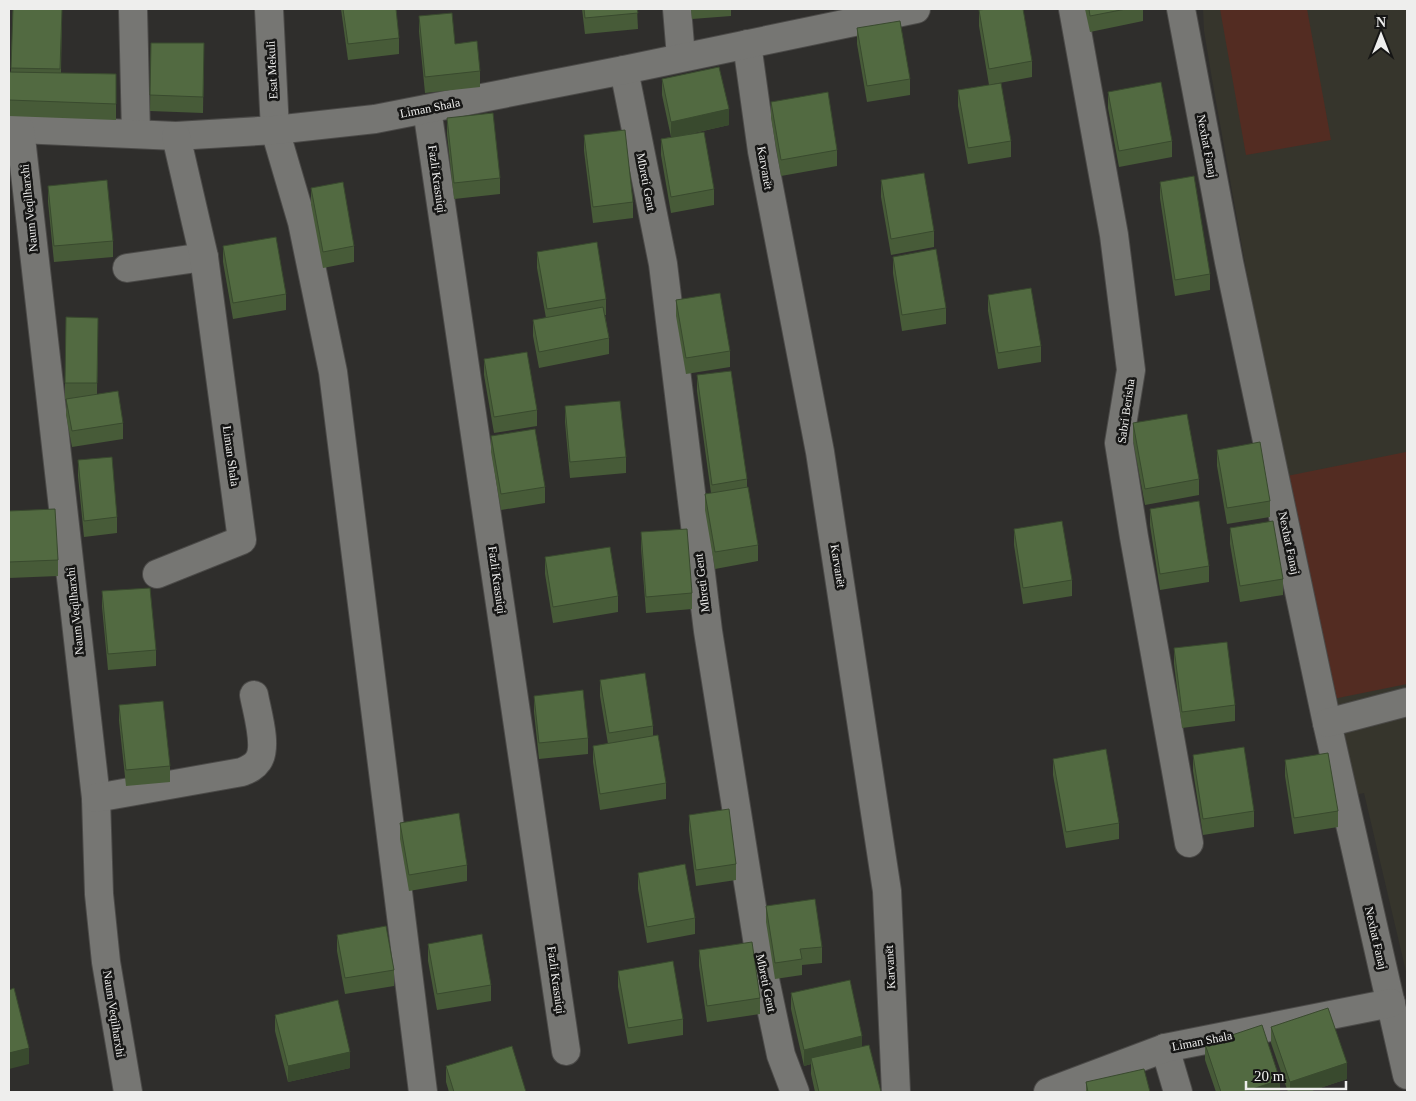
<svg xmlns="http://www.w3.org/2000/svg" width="1416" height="1101" font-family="Georgia,serif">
  <rect width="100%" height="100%" fill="#2f2e2c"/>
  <path fill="#36352c" d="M1203 9H1407V976L1364 793 1351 796 1280 459 1212 79 1204 31Z"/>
  <g fill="#532c22">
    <path d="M1220 9H1307L1331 140 1246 155Z"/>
    <path d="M1406 452 1407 684 1333 699 1287 476Z"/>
  </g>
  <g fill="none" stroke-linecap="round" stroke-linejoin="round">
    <g stroke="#4b4a48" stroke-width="30">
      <g id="minor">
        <path d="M133 9 136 134"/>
        <path d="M269 9 275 130 302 222 333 372 423 1092"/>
        <path d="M677 9 681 57"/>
        <path d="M1073 9 1114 235 1131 370 1119 443 1134 537 1189 843"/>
        <path d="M1181 9 1229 262 1327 723 1407 1075"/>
        <path d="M747 44 762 151 820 452 887 891 896 1092"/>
        <path d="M624 70 663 264 708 631 759 951 781 1055 795 1092"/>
        <path d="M427 109 566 1051"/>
        <path d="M9 127 20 129 176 136 275 130 375 119 624 70 916 9"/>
        <path d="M20 129 96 798 99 894 106 962 128 1092"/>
        <path d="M127 268 204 257"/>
        <path d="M157 574 242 540 204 257 176 136"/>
        <path d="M1327 723 1407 702"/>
        <path d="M96 798 242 772C249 769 254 767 258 761 268 747 257 712 254 695"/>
        <path d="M1165 1048 1178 1092"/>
        <path d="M1048 1092 1165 1048 1391 1003"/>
      </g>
    </g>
    <use href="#minor" stroke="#767673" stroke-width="28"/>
  </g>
  <g fill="#475b38">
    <path d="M13 9H62L61 73 116 74V120L9 116V72H11Z"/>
    <path d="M341 9H396L399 38V54L348 60Z"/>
    <path d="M582 9H637L638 29 585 34Z"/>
    <path d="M691 9H731V16L692 19Z"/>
    <path d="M1085 9H1143V21L1090 32Z"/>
    <path d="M979 10 1032 61V77L994 84 1011 141V157L968 164 958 106V90L989 85 979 26Z"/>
    <path d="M419 16 455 44 480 71V87L425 93 419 32Z"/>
    <path d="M857 28 910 79V95L867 102 857 44Z"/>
    <path d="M151 43H204L203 113 150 111Z"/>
    <path d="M662 79 729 125 690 134 714 189V205L671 213 661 155V139L671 137 662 95Z"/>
    <path d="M1108 92 1172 141V157L1119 167 1108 108Z"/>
    <path d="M771 102 837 150V166L781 176 771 118Z"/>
    <path d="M447 118 500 178V194L454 199 447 134Z"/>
    <path d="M584 135 633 202V218L593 223 584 151Z"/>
    <path d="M881 180 934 231V247L891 255 881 197Z"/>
    <path d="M1160 182 1210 274V290L1175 296 1160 198Z"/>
    <path d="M48 186 113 241V257L54 262 48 202Z"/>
    <path d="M311 188 354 246V262L323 268 311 204Z"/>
    <path d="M223 246 286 294V310L233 319 223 262Z"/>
    <path d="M537 252 606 299V315H605L609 338V354L539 368 533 336V320L546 318 537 268Z"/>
    <path d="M893 257 946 308V324L902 331 893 273Z"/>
    <path d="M988 295 1041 346V362L998 369 988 311Z"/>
    <path d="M676 300 730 351V367L686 374 676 316Z"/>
    <path d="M98 318 97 394 123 423V439L72 447 66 415 67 399H65V383Z"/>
    <path d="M484 359 537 410V426L494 433 484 375Z"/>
    <path d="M697 375 747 479V487L758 545V561L715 569 705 510V494L711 493 697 391Z"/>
    <path d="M565 406 626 457V473L570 478 565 422Z"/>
    <path d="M1133 423 1199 479V495L1145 505 1133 440Z"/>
    <path d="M491 436 545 487V503L501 510 491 452Z"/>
    <path d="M1217 450 1270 501V517L1227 524 1217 466Z"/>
    <path d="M78 460 117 517V533L84 537 78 476Z"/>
    <path d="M1150 509 1209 566V582L1160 590 1150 525Z"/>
    <path d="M9 511 58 560V576L9 578Z"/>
    <path d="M1230 528 1283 579V595L1240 602 1230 544Z"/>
    <path d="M1014 529 1072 580V596L1023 604 1014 545Z"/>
    <path d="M641 532 692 593V609L646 613 641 548Z"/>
    <path d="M545 557 618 596V612L553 623 545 574Z"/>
    <path d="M102 591 156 650V666L108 670 102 607Z"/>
    <path d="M1174 648 1235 705V721L1182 728 1174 664Z"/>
    <path d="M600 680 653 726V736L666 783V799L600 810 593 762V746L608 744 600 696Z"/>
    <path d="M534 696 588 738V754L539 759 534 712Z"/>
    <path d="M119 705 170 766V782L126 786 119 721Z"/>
    <path d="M1193 755 1254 811V827L1203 835 1193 771Z"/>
    <path d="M1053 759 1119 823V839L1066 848 1053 775Z"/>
    <path d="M1285 760 1338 811V827L1294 834 1285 776Z"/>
    <path d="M689 815 736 864V880L696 886 689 831Z"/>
    <path d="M400 823 467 865V881L409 891 400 839Z"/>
    <path d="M638 873 695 918V934L647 943 638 889Z"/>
    <path d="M766 906 822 947V963L802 965V975L775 979 766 922Z"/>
    <path d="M337 935 394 970V986L345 994 337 951Z"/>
    <path d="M428 944 491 985V1001L437 1010 428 961Z"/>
    <path d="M699 950 760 998V1014L707 1022 699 966Z"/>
    <path d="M618 971 683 1019V1035L628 1044 618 987Z"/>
    <path d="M791 993 862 1046 881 1092H815L811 1074V1064L804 1066 791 1009Z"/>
    <path d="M275 1015 350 1068 288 1082 275 1031Z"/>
    <path d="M1271 1027 1347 1079 1308 1092H1288L1271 1043Z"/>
    <path d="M1205 1044 1280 1092H1216L1205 1060Z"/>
    <path d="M446 1066 526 1092H449L446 1082Z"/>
    <path d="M1086 1082 1150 1092H1086Z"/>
  </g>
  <g fill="#394a2e">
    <path d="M729 109V125L671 138V122Z"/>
    <path d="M862 1036V1052L811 1058V1064L804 1066V1050Z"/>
    <path d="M29 1048V1064L9 1069V1053Z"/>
    <path d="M350 1052V1068L288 1082V1066Z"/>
    <path d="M1347 1063V1079L1308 1092H1290V1082Z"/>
    <path d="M1280 1080V1092H1243Z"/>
  </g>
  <g fill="#526a41" stroke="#394a2e">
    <path d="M13 9H62L60 69 11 68Z"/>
    <path d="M343 9H396L399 38 348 44Z"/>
    <path d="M584 9H637L638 13 585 18Z"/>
    <path d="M988 9H1023L1032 61 989 69 979 10Z"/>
    <path d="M1089 9H1126L1090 16Z"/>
    <path d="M452 13 455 44 477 41 480 71 425 77 419 16Z"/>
    <path d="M900 21 910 79 867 86 857 28Z"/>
    <path d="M151 43H204L203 97 150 95Z"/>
    <path d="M719 67 729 109 671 122 662 79Z"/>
    <path d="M9 72 116 74V104L9 100Z"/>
    <path d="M1161 82 1172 141 1119 151 1108 92Z"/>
    <path d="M1001 83 1011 141 968 148 958 90Z"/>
    <path d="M828 92 837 150 781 160 771 102Z"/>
    <path d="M493 113 500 178 454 183 447 118Z"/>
    <path d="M625 130 633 202 593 207 584 135Z"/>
    <path d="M704 132 714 189 671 197 661 139Z"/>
    <path d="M924 173 934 231 891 239 881 180Z"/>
    <path d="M1194 176 1210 274 1175 280 1160 182Z"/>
    <path d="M107 180 113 241 54 246 48 186Z"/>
    <path d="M343 182 354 246 323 252 311 188Z"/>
    <path d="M276 237 286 294 233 303 223 246Z"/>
    <path d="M597 242 606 299 547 309 537 252Z"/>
    <path d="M936 249 946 308 902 315 893 257Z"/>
    <path d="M1031 288 1041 346 998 353 988 295Z"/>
    <path d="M720 293 730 351 686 358 676 300Z"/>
    <path d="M603 307 609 338 539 352 533 320Z"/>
    <path d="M66 317 98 318 97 383H65Z"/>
    <path d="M527 352 537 410 494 417 484 359Z"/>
    <path d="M731 371 747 479 712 485 697 375Z"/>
    <path d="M118 391 123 423 72 431 66 399Z"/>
    <path d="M620 401 626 457 570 462 565 406Z"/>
    <path d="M1187 414 1199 479 1145 489 1133 423Z"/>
    <path d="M535 429 545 487 501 494 491 436Z"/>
    <path d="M1260 442 1270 501 1227 508 1217 450Z"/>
    <path d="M112 457 117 517 84 521 78 460Z"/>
    <path d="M748 487 758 545 715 552 705 494Z"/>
    <path d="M1199 501 1209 566 1160 574 1150 509Z"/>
    <path d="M55 509 58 560 9 562V511Z"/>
    <path d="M1062 521 1072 580 1023 588 1014 529Z"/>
    <path d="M1273 521 1283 579 1240 586 1230 528Z"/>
    <path d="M687 529 692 593 646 597 641 532Z"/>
    <path d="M610 547 618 596 553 607 545 557Z"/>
    <path d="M150 588 156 650 108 654 102 591Z"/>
    <path d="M1227 642 1235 705 1182 712 1174 648Z"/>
    <path d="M645 673 653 726 609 733 600 680Z"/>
    <path d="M583 690 588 738 539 743 534 696Z"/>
    <path d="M163 701 170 766 126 770 119 705Z"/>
    <path d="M658 735 666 783 600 794 593 746Z"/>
    <path d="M1244 747 1254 811 1203 819 1193 755Z"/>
    <path d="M1106 749 1119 823 1066 832 1053 759Z"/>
    <path d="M1328 753 1338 811 1294 818 1285 760Z"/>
    <path d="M729 809 736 864 696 870 689 815Z"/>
    <path d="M459 813 467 865 409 875 400 823Z"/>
    <path d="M685 864 695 918 647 927 638 873Z"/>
    <path d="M815 899 822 947 800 949 802 959 775 963 766 906Z"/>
    <path d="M386 926 394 970 345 978 337 935Z"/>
    <path d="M482 934 491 985 437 994 428 944Z"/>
    <path d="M752 942 760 998 707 1006 699 950Z"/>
    <path d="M673 961 683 1019 628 1028 618 971Z"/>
    <path d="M850 980 862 1036 804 1050 791 993Z"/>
    <path d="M14 988 29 1048 9 1053V990Z"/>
    <path d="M338 1000 350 1052 288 1066 275 1015Z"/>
    <path d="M1328 1008 1347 1063 1290 1082 1271 1027Z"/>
    <path d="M1262 1025 1280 1080 1243 1092H1221L1205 1044Z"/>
    <path d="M869 1045 881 1092H819L811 1058Z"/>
    <path d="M512 1046 526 1092H454L446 1066Z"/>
    <path d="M1144 1069 1150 1092H1088L1086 1082Z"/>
  </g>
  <g text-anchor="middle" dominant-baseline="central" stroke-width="5" stroke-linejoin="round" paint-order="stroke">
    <g font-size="12" fill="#eeeeed" stroke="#161615">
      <text transform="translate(272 70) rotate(-93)">Esat Mekuli</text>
      <text transform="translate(430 108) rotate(-11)">Liman Shala</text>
      <text transform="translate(1207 146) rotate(79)">Nexhat Fanaj</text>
      <text transform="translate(765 168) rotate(80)">Karvanët</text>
      <text transform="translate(437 179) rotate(82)">Fazli Krasniqi</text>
      <text transform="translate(646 182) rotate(79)">Mbreti Gent</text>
      <text transform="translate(29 208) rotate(-96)">Naum Veqilharxhi</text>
      <text transform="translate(1126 411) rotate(-82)">Sabri Berisha</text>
      <text transform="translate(231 456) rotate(82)">Liman Shala</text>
      <text transform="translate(1289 543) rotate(78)">Nexhat Fanaj</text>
      <text transform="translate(838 566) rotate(81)">Karvanët</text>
      <text transform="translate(497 580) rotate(82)">Fazli Krasniqi</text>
      <text transform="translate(702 583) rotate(-97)">Mbreti Gent</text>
      <text transform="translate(75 611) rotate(-96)">Naum Veqilharxhi</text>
      <text transform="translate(1376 938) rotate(77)">Nexhat Fanaj</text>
      <text transform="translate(890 967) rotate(-93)">Karvanët</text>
      <text transform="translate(556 980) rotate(82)">Fazli Krasniqi</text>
      <text transform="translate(766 983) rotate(78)">Mbreti Gent</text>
      <text transform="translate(114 1014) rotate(81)">Naum Veqilharxhi</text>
      <text transform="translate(1202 1041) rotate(-11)">Liman Shala</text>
    </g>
  </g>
  <rect width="1416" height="1101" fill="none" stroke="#eeeeed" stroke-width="20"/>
  <g transform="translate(1381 35)" stroke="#161615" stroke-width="4" paint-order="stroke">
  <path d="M0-4L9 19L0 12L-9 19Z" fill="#eeeeed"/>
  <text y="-8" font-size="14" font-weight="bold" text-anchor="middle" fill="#eeeeed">N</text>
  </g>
  <path d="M1246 1081v8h100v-8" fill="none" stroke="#eeeeed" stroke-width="2.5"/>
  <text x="1254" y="1081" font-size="15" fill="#eeeeed" stroke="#161615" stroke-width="4" paint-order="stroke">20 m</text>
</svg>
